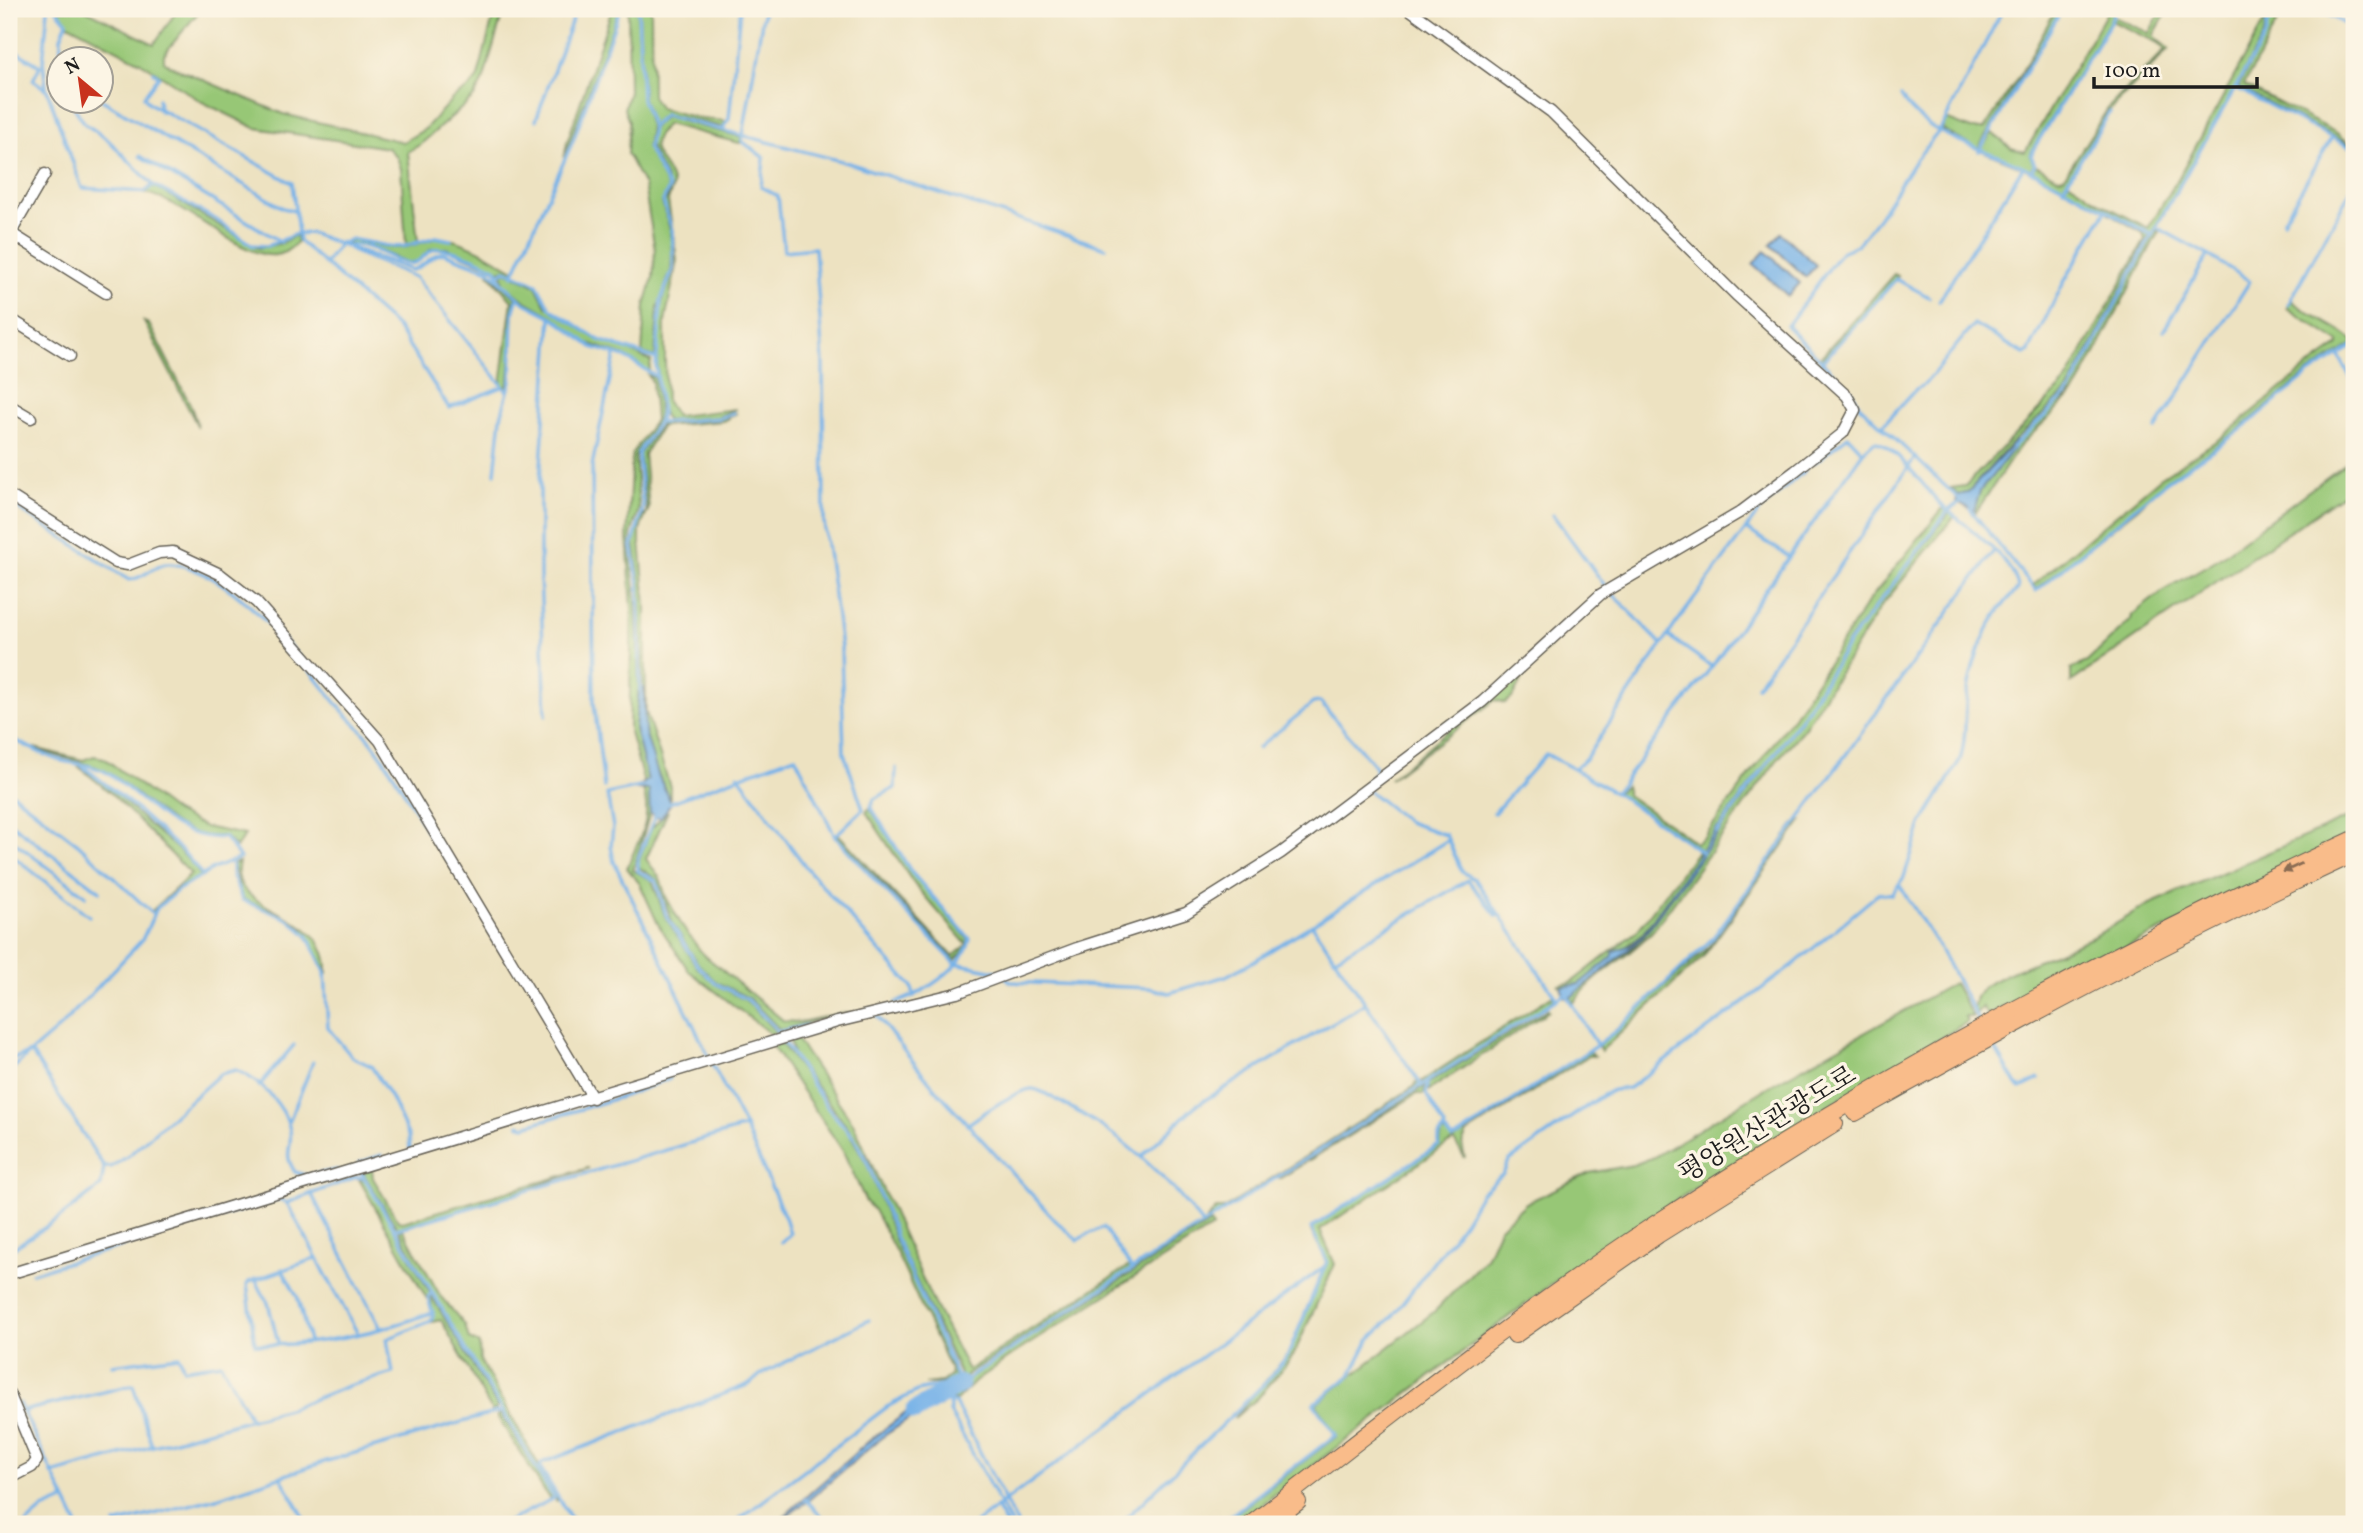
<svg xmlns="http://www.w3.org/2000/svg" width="2363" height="1533" font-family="Vollkorn,'Noto Serif KR',serif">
  <rect width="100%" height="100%" fill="#fcf5e5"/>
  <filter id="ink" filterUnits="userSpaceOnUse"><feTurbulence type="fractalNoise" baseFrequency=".0143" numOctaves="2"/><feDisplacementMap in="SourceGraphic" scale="14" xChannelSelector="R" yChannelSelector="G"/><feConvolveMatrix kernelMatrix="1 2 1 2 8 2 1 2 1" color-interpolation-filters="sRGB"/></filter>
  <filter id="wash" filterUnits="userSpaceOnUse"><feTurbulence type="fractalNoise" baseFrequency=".00686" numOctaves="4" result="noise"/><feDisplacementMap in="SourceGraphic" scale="28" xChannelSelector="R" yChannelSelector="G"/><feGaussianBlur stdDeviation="1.57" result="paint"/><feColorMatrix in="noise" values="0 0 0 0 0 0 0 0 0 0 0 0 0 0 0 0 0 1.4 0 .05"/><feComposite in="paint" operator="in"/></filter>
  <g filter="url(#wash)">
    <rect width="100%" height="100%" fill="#ede2c1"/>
    <g fill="#97c776" stroke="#5a7249" stroke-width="2">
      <path d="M58 9H84L154 44 178 9H201L164 54V61L171 66 283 114 403 142 425 129 453 98 470 87 478 77 495 9H504L484 78 474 97 421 144 408 152 418 242 406 245 401 169 397 157 388 148 255 128 202 102 139 61 68 24Z"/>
      <path d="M612 9H619L564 158 567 142Z"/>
      <path d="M628 9 637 10 642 99 650 126 647 148 668 188 662 202 670 230 672 252 671 270 658 307 655 357 642 353 645 305 653 278 655 250 644 185 627 154 629 122 624 109 629 92Z"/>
      <path d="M639 9H651L652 96 659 108 702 119 726 121 723 127 664 114 652 125 643 99Z"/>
      <path d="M2056 9H2061L1978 149 1942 130 1946 119 1971 129H1984L2021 73Z"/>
      <path d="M2109 9H2114L2110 21 2033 148 2030 156 2034 165 2031 171 1980 150 1992 133 2011 148 2025 152Z"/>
      <path d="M2163 9H2169L2153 36 2169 49 2109 111 2063 187 2033 172 2036 165 2059 178 2064 177 2109 107 2165 50 2158 43 2112 21V16L2149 33Z"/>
      <path d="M2271 9H2279L2271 21 2266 22 2264 34 2234 90 2151 234 2064 188 2068 181 2102 204 2148 228 2179 177Z"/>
      <path d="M2281 9H2284L2244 85 2337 133 2354 147 2238 87 2266 34 2267 23 2272 22Z"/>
      <path d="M665 117 742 137 740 143 735 142 667 124C638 154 667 156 673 185L668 201 677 260 665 322V359L666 400 676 416 736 409 718 417 667 421C652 405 657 319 663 298 667 287 672 278 674 267 677 244 669 225 664 203 685 173 621 147 665 117Z"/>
      <path d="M153 186 258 248 282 243 296 235 298 242C291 248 285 254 276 255 242 260 185 201 145 193Z"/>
      <path d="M2107 212 2150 235 2068 390 2009 446 1967 493 1958 495 1951 488 1965 486 2065 383 2145 240 2143 233Z"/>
      <path d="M2156 230 2159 231 2075 392 2020 446 1976 512 1974 511C1975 480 2042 414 2068 397Z"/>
      <path d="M436 238C461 237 492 257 514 270L513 273 506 269 499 271 446 248 431 249 417 262 408 263 368 246 344 243 351 240 393 248 407 247Z"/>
      <path d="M506 271 536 286 546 306 598 340 631 351 651 361 649 372 625 356 585 342 554 317 524 300 504 284 502 274Z"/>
      <path d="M488 273 515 297 509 381 506 388 501 384 512 301Z"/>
      <path d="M1894 274 1898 276 1821 361 1819 359Z"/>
      <path d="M2291 300C2304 313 2351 333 2354 343L2308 373 2237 431 2165 482 2138 508 2036 589 2033 585 2160 478 2222 437 2304 370 2339 345V342L2287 308Z"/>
      <path d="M144 322 149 324 191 406 198 427Z"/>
      <path d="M648 375 655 378 659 413 657 422 635 455 639 509 631 534 630 548 636 600 639 688 635 729 648 781 644 784 629 729 632 610 627 537 632 454 655 420 652 382Z"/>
      <path d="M737 413 723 421 662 426 644 454 649 508 640 529V541L646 605V712L670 787V800L655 767 644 726 640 583 634 544 638 523 647 511 639 454 662 423 720 419Z"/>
      <path d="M2354 457V487L2071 682V669L2087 662 2131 620 2132 615 2163 591 2216 560Z"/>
      <path d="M1943 508 1947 511 1945 516 1849 640 1801 718 1701 850 1617 793 1625 786 1627 795 1696 843 1704 837 1798 710 1867 603Z"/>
      <path d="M1949 513 1955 516 1882 605 1805 727 1778 759 1655 928C1631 957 1594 973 1573 1004L1570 995 1634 946 1649 928 1802 718 1850 641Z"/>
      <path d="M1554 641 1525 673 1512 698 1505 703 1495 700 1390 779Z"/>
      <path d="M34 748 83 760 94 756 104 758 175 812 205 827 245 835 236 848 224 836C178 842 144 795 109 773 92 762 56 758 34 748Z"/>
      <path d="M78 766C104 779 124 802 146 822 165 839 187 854 201 876L177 889 152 911 191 874 113 795Z"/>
      <path d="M643 789 649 790 650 813 633 870 652 880 665 916 697 967 715 984 747 1001 776 1032 772 1035 689 971 658 924 640 884 627 868C638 839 653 823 643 789Z"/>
      <path d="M870 808 912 873 968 939 967 948 955 960 837 837 839 835 953 956 967 945 914 884 866 812Z"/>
      <path d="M668 811 646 859 660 878 666 897 684 929 703 954 784 1021 800 1022 850 1012 780 1030 749 998 716 982 699 965 673 924 657 880 637 866 650 830Z"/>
      <path d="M2354 815V837L1987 1015 1982 1007 1976 1014 1973 1009 1976 997 1984 986 2005 975 2093 937 2148 905Z"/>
      <path d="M1801 821 1703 957 1601 1051 1598 1046 1710 946 1784 838 1796 822Z"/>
      <path d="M1697 851 1700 853 1642 934 1579 984 1561 987 1559 985 1572 982 1637 931Z"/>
      <path d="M239 862C226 916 329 906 327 972L302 928 289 918 242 899 233 864Z"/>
      <path d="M1954 983 1973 1017H1965L1967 1022 1742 1158 1582 1261 1236 1524H1222L1337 1436 1316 1404 1435 1311 1486 1258 1499 1228 1526 1203 1589 1173 1633 1165 1654 1157 1771 1085Z"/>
      <path d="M1553 995 1555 997 1547 1006 1424 1084 1422 1081Z"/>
      <path d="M1548 1009 1549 1011 1428 1091 1429 1083Z"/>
      <path d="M796 1038 854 1125 933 1302 968 1370 1129 1266 1131 1269 962 1378 899 1244 869 1164 854 1136 794 1057 790 1042Z"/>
      <path d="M781 1043 852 1138 867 1164 897 1245 952 1363 955 1380 952 1383 925 1384 942 1382 951 1375 950 1369 896 1252 874 1210 866 1202 843 1151 772 1046Z"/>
      <path d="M1589 1052 1594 1056H1588L1467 1133 1462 1144 1465 1158 1454 1141 1448 1144 1320 1230 1335 1264 1293 1356 1258 1398 1234 1418 1288 1355 1327 1261 1311 1231 1313 1227 1436 1148 1440 1145 1441 1133H1447L1454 1140Z"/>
      <path d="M1417 1081 1421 1086 1413 1091 1203 1224 1216 1209H1224L1415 1086Z"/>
      <path d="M1425 1086 1424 1094H1417L1279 1179Z"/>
      <path d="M589 1168 502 1198 397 1228 363 1173 372 1169 373 1178 398 1221 402 1222Z"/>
      <path d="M359 1179 365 1180 370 1186 430 1293 427 1299Z"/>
      <path d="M1210 1223 1213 1227 1012 1355 975 1382 956 1401 952 1400 965 1382 1020 1344Z"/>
      <path d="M403 1229 441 1297 465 1325 469 1339 479 1344 480 1360 558 1500 556 1501 435 1299 399 1230Z"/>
      <path d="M431 1295 497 1406 495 1411H492L441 1320 432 1322Z"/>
      <path d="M501 1414 552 1496 550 1500 497 1416Z"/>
    </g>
    <g fill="#77b2e8" stroke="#4a6782" stroke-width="2">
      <path d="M1781 233 1816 265 1806 277 1771 245Z"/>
      <path d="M1765 251 1800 283 1788 296 1753 264Z"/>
      <path d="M2016 441 2013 450 1980 491 1974 511 1956 501 1958 495 1967 493Z"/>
      <path d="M639 688H644L645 732 658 775 671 803 660 819 650 813 649 790 635 789 648 780 635 729Z"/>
      <path d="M1717 828 1720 830 1643 937 1570 998H1565L1561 987 1579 984 1612 957 1614 951 1631 945 1642 935Z"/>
      <path d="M933 1392 940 1406 930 1405 881 1438 804 1504 775 1524 869 1441Z"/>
    </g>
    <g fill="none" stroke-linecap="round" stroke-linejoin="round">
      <g stroke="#77b2e8" stroke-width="3.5">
        <path d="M56 9 67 22 61 37 60 66"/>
        <path d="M638 9 642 99 652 127 648 149 669 188 663 201 672 230 673 252V269L661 300 656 366 661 413 658 423 638 453 643 508 632 546 639 585 640 691"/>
        <path d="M764 9 742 141 764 158 761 187 778 196 784 251 815 248 823 363 824 522 841 647 844 753 863 809 835 836"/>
        <path d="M2317 9 2353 28"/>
        <path d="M9 47 40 66 33 80 47 90 82 188 145 192 153 185"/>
        <path d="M153 72 159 76 144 96 149 103 292 183 299 241 397 327 449 408 502 387"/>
        <path d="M46 88 43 62 48 9"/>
        <path d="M2236 88 2354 149"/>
        <path d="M1901 96C1924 137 1984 148 2024 167 2067 188 2109 212 2152 235"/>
        <path d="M158 99 160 111"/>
        <path d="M102 100 283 208 294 211"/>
        <path d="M71 102 84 123 108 140 153 185 215 219 252 245 267 246 296 234 310 233 412 270C425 267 429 255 443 253L489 270 523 302 554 318 592 347 625 357 657 377"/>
        <path d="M536 120 576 9"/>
        <path d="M652 127 664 115 849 163 1106 248"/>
        <path d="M723 129 729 119 740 9"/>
        <path d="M1979 151 2062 9"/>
        <path d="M140 156 281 242"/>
        <path d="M2032 172 2035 165 2031 156 2034 148 2111 21 2115 9"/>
        <path d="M2063 188 2110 112"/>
        <path d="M2283 221 2332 137"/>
        <path d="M2156 227 2208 255 2164 330"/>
        <path d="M451 240 436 237 406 246 393 247 351 239 343 243 356 253 415 277 507 391"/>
        <path d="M351 245C372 243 388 259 407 263 420 266 424 252 435 249 447 246 484 262 496 269L502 283"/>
        <path d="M325 264 341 242"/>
        <path d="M500 273 506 270 537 284 550 308 599 340 657 359"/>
        <path d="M513 275 573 141 620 9"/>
        <path d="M1939 301 2023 167"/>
        <path d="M2288 305 2354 184"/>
        <path d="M2339 356 2354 384"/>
        <path d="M1821 363 1896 279 1929 297"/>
        <path d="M658 423 719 418 734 413"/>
        <path d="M1882 426 1916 389 1925 384 1974 324 2024 354 2029 351 2063 284 2106 210"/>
        <path d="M2156 429 2250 281 2208 255"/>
        <path d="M2012 448 2070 391 2156 227 2266 34 2267 23 2271 21 2280 9"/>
        <path d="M1814 463 1848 436 1863 452"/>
        <path d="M495 473 501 417 511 381 513 313 518 297"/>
        <path d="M1959 499 1859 405 1853 393 1787 326 1841 252 1857 245 1879 217 1914 162 1940 130 2003 9"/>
        <path d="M9 503 129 580C146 579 154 562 172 564 237 571 303 663 342 710 353 722 365 732 374 745 395 774 412 805 430 836"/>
        <path d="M1970 509 2036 591 2166 482 2238 432 2308 375 2354 345"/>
        <path d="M1553 515 1606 587"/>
        <path d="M1748 530 1788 556"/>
        <path d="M1612 593 1662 645"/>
        <path d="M1670 637 1711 666"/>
        <path d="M1757 686 1914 459"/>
        <path d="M546 715 540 576V480L551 317"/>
        <path d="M9 737C23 744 37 752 53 758 71 765 92 763 109 774 143 797 178 843 224 837L240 858 213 869 178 890 157 908 142 940 60 1027 31 1052 13 1059 9 1051"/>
        <path d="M1258 748 1313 703 1320 702 1374 765 1376 771 1367 784"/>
        <path d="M81 765 132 805 185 854 203 876"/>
        <path d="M1574 769 1617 794 1702 852"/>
        <path d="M738 775 809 871 912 987 914 996"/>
        <path d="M604 787 594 703 592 466 615 355"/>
        <path d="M640 787 607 794 613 827 611 846 614 862 709 1057"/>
        <path d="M9 791 78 844 152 913"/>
        <path d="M1369 791 1408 822 1446 835 1462 872 1475 879 1557 999"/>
        <path d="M669 803 795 756 835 836 873 878 955 963 1000 972 1011 982 1149 988 1169 993 1226 976 1252 962 1448 840"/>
        <path d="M1494 813 1546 754 1574 769 1586 758 1675 625 1760 510 1805 470"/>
        <path d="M656 814 638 859V871L656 881 666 915 698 966 715 983 748 1000 774 1027 828 1108 854 1138 868 1164 898 1243 960 1384 1087 1298 1565 994"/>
        <path d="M9 822 100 891"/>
        <path d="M1717 832 1801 718 1850 641 1948 511 1961 501"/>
        <path d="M9 838 86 896"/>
        <path d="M9 853 89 916"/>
        <path d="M232 864V874L242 900 288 919 307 935 325 972 328 1028 352 1057 371 1066 390 1096 409 1137 410 1150"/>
        <path d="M1900 886 1940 949 1981 1025"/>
        <path d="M1312 925 1422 1086"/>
        <path d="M1335 958 1468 880 1497 916"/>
        <path d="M1567 996 1597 1045 1617 1030 1712 939 1993 552"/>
        <path d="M895 1003C921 995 964 968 970 939L912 873 871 807 874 799 895 788 896 768"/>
        <path d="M876 1015 932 1085 1056 1221 1077 1240 1103 1227 1132 1269"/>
        <path d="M777 1032 806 1026"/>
        <path d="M1992 1043 2017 1085 2021 1088 2039 1079"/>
        <path d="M712 1064 745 1127 786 1220 790 1234 781 1242"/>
        <path d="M9 1072 31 1052 104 1167H111L127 1157 220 1074 236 1070C259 1080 285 1105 290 1130 293 1149 282 1152 295 1172L307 1176 337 1170"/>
        <path d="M259 1086 294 1045"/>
        <path d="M288 1124 313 1062"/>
        <path d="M519 1124 525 1126 624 1096 670 1078"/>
        <path d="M967 1125C979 1116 1019 1088 1033 1089 1042 1090 1054 1099 1062 1103 1120 1133 1164 1173 1203 1225"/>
        <path d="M1444 1130 1453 1139 1457 1137 1596 1046"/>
        <path d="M1142 1156 1195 1106 1364 1004"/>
        <path d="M359 1163 382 1155"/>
        <path d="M361 1172 554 1498 503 1524"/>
        <path d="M311 1193 381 1329"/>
        <path d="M287 1203 358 1334"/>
        <path d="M397 1229 745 1127"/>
        <path d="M9 1251 55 1221 101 1186 104 1167"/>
        <path d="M317 1258 249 1282 247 1285 255 1344C309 1348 382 1332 433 1312"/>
        <path d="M282 1269 297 1296 309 1341"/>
        <path d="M32 1273 279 1199 287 1203 356 1177 364 1178"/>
        <path d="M255 1279 268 1303 278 1342"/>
        <path d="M112 1365 179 1356 184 1369 221 1363 250 1418"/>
        <path d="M947 1402 955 1403 1017 1524"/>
        <path d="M19 1403 77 1524"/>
        <path d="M23 1411 133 1385 152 1445"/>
        <path d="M52 1474 291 1408 348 1386 393 1373 387 1339 431 1321 433 1315 428 1298 431 1293"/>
        <path d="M281 1478 308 1524"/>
        <path d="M805 1499 829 1524"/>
        <path d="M996 1507 1006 1524"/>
        <path d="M26 1524 43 1509 64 1500"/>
        <path d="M115 1524 220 1497 327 1461 501 1411"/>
        <path d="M574 1524 540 1467 542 1463 750 1384 760 1375 869 1320"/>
        <path d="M733 1524 887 1407 917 1391 940 1386 949 1391 950 1412 1011 1524"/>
        <path d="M974 1524 1324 1267"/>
        <path d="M1120 1524 1266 1382 1288 1355 1327 1261 1311 1228 1439 1145V1136L1445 1127 1426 1094 1428 1084"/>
        <path d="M1220 1524 1336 1435 1314 1404 1351 1375 1369 1340 1392 1317 1465 1221 1481 1193 1503 1174 1509 1161 1600 1097 1613 1090 1629 1088 1792 966 1879 893 1892 894 1904 877 1921 825 1960 760C1967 739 1964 717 1967 695 1973 657 1989 615 2018 589 2017 563 1967 526 1948 511 1931 498 1893 440 1874 442L1863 452 1713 665 1615 793"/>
      </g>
      <path stroke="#77b2e8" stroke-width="19" d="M915 1411 960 1384"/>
    </g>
  </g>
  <g filter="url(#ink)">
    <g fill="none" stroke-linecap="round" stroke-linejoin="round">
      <g stroke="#656156" stroke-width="13">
        <g id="minor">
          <path d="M9 232 106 293"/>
          <path d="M9 236 45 174"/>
          <path d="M9 318 70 356"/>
          <path d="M9 405 31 418"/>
          <path d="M9 495 116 563 128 565 159 553 173 552 220 574 256 602 380 741 593 1098"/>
          <path d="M9 1274 837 1022 957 993 1077 948 1186 913 1281 853 1482 702 1601 594 1739 513 1795 471 1843 433 1855 410 1847 396 1736 295 1551 112 1409 9"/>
          <path d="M9 1393 37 1460 32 1467 9 1479"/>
        </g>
      </g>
      <g stroke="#656156" stroke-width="18">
        <g id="highway">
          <path d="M1855 1113C2018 1021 2184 933 2354 854"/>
          <path d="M1515 1335 1658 1235 1835 1124"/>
          <path d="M1251 1524C1384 1422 1515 1316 1655 1224 1877 1078 2113 951 2354 839"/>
          <path d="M1269 1524 1298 1502"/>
        </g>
      </g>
      <use href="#minor" stroke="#fff" stroke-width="10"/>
      <use href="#highway" stroke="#f9bc8a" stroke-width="16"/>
    </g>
    <defs><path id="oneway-solid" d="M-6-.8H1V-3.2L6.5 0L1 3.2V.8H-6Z" transform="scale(1.75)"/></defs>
    <use fill="#8a6c53" href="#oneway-solid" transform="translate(2292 868) rotate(155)"/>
  </g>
  <g text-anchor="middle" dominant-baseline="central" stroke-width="7" stroke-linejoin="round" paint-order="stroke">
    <g font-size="26" fill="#1c1c1c" stroke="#fcf5e5">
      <text transform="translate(1768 1125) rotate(-31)">평양원산관광도로</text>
    </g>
  </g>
  <rect width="2363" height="1533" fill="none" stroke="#fcf5e5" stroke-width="35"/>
  <g transform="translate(80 80) rotate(331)"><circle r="33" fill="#fcf5e5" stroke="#a29e95" stroke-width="2"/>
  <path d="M0-5L12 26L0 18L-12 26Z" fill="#c8321e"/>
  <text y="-10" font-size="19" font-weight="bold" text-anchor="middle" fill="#1c1c1c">N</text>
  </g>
  <path d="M2094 77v10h163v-10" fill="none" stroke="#1c1c1c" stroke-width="3.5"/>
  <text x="2104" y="77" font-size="21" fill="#1c1c1c" stroke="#fcf5e5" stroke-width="5" paint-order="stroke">100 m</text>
</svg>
